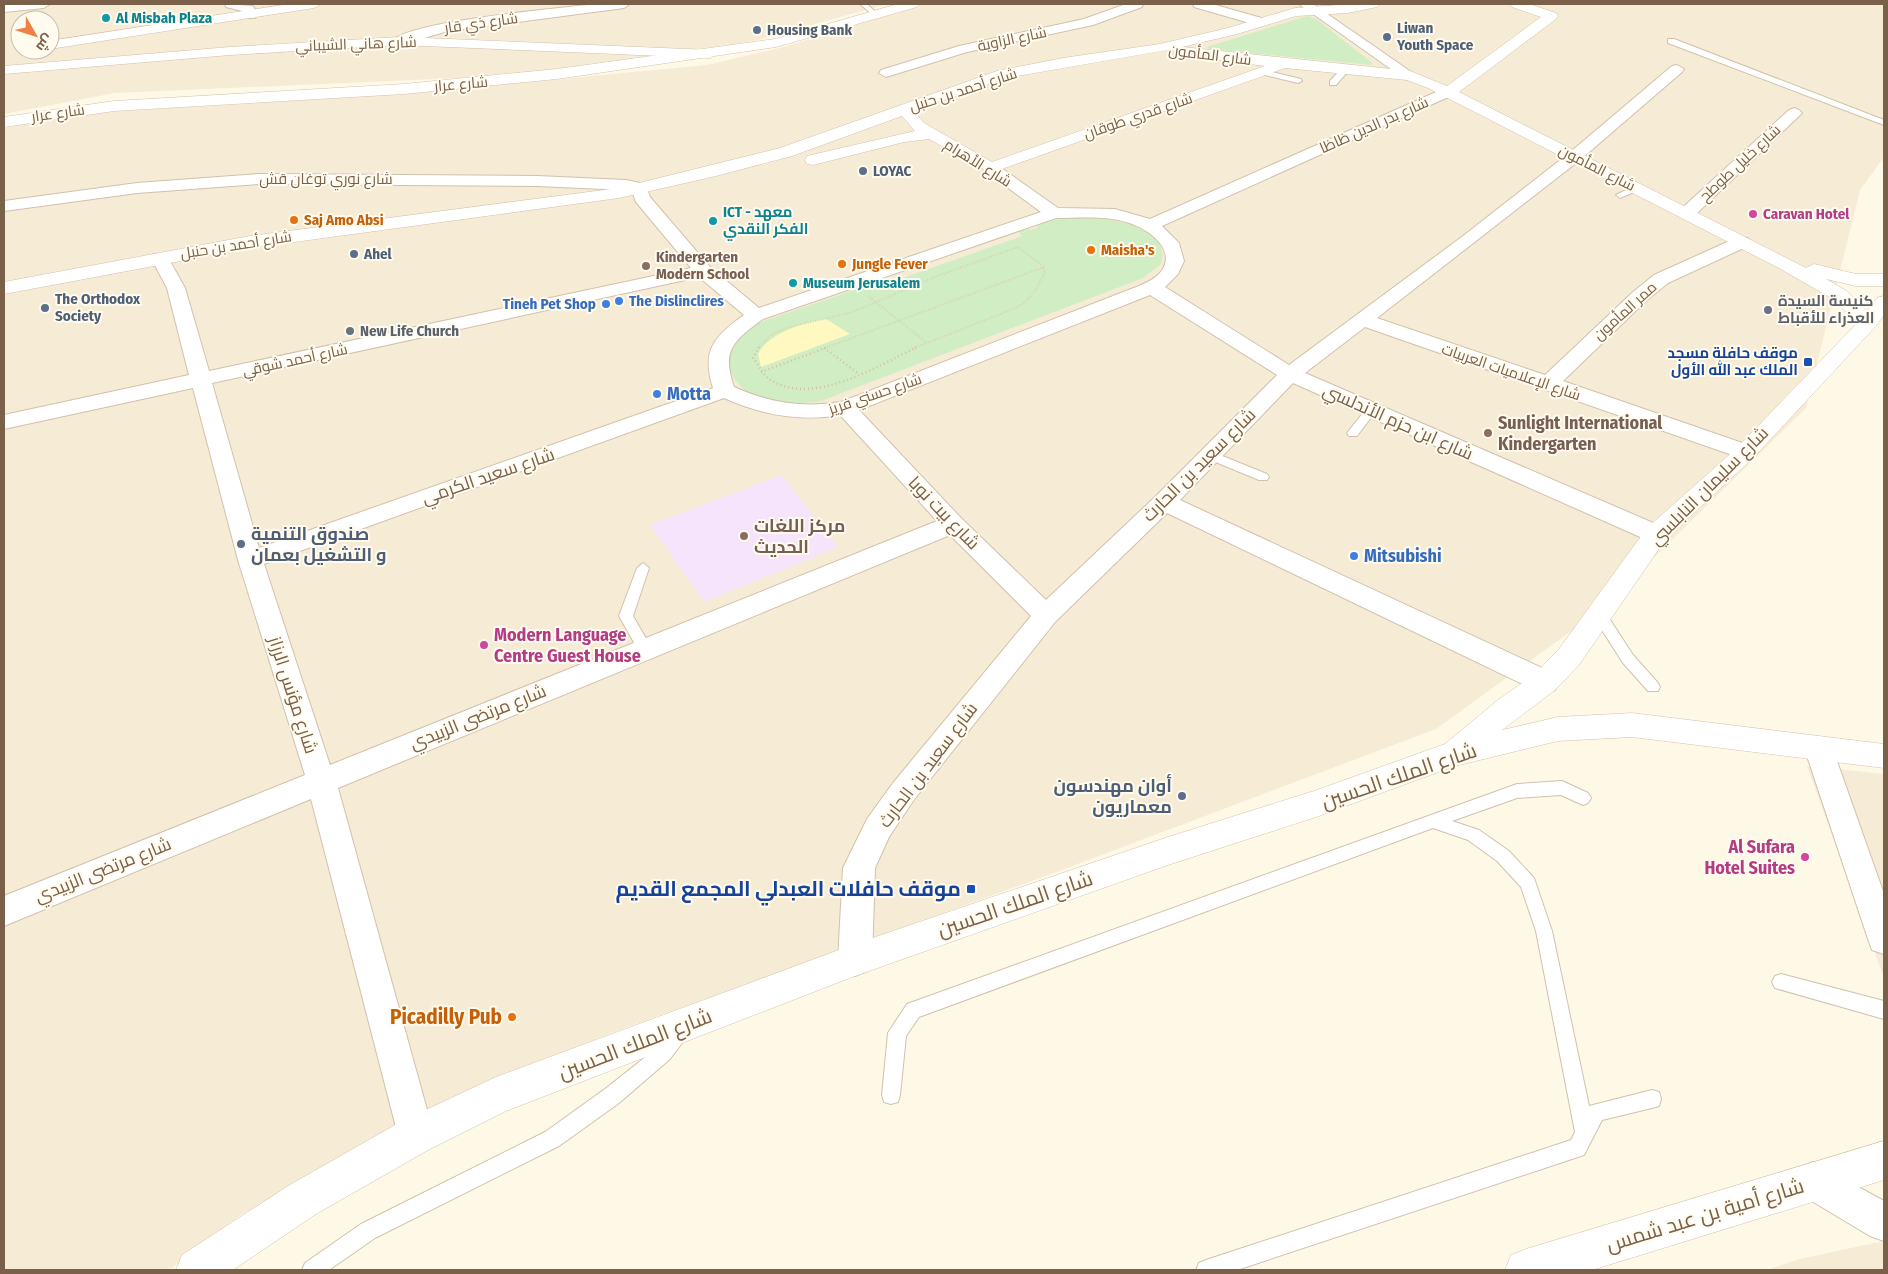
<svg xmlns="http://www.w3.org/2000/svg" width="1888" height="1274" font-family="'Fira Sans Condensed',Cairo,sans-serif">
  <rect width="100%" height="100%" fill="#fef8e7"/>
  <g fill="#f6ebd5" fill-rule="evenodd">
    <path d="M4 4H887L754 41 504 76 115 93 4 114ZM20 20H50V50H20Z"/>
    <path d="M924 4H1884V157L1860 190 1806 408 1603 608 1436 729 1051 874 600 1037 393 1136 241 1215 169 1270H4V128L78 114 191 102 415 93 707 65 784 47Z"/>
    <path d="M1807 766 1884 774V978Z"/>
    <path d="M1884 1241V1270H1767L1800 1259Z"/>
  </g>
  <path fill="#f5e4fb" d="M781 475 838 547 704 602 650 525Z"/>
  <g fill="#d0edc4">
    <path d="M1307 16 1315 18 1371 62 1372 65 1209 49 1207 47Z"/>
    <path d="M1070 217C1096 217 1173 221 1161 264L1143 278 821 401C799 404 776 405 756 397 748 394 743 389 738 383 716 358 739 334 761 322L886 279H900L1022 236 1018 231 1027 229 1030 230 1037 228 1040 223Z"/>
  </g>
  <path fill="#fff8c0" d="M826 319 850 334 761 367 758 354C768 333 805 322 826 319Z"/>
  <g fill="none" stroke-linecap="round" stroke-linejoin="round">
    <g stroke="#d1c1ac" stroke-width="2">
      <g id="service">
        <path d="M860 4H867L879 15 874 16Z"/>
        <path d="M1668 39H1674L1884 120V125L1668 43Z"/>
        <path d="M1342 68 1349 70 1336 85H1330V81Z"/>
        <path d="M1264 70 1301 79 1302 81 1298 83 1261 74 1260 72Z"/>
        <path d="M1636 185 1639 186V190L1620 198 1616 195Z"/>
        <path d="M1371 407 1377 410 1375 412 1357 436H1349L1347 433 1367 408Z"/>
        <path d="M1210 451 1267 474 1269 477 1267 480H1259L1206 458 1204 455 1206 452Z"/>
        <path d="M643 563 649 568 633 616 652 649 650 653H640L619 616 637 568Z"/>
        <path d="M1600 611 1605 612 1633 655 1658 683 1660 687 1658 691H1648L1623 663 1593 616Z"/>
        <path d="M1562 781 1588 793 1591 798 1588 803 1583 805 1561 795 1517 798 1452 821 1479 830 1509 851 1534 878 1552 931 1589 1106 1652 1090 1659 1092 1661 1099 1659 1106 1652 1108 1602 1120 1584 1155 1237 1270H1196L1199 1263 1206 1260 1571 1140 1575 1132 1536 931 1521 887 1497 861 1468 840 1433 828 919 1017 906 1036 900 1095 898 1102 891 1104 884 1102 882 1095 888 1033 907 1004 1517 784Z"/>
        <path d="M1781 974 1884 1001V1019L1775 988 1772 982 1775 976Z"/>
        <path d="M679 1026 685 1029 688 1035 670 1059 619 1103 559 1146 375 1238 329 1270H302L305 1263 361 1224 545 1132 605 1089 658 1047 673 1029Z"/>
      </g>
    </g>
    <g stroke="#d1c1ac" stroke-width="2">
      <g id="minor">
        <path d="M4 4H50L44 8 4 12Z"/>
        <path d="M225 4 253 6 257 15 255 18H245L242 11 226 7Z"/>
        <path d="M596 4H630L624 8 448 31 400 45 393 41C408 21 564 8 596 4Z"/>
        <path d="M1126 4H1143L1142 7 1093 25 967 52 886 77 879 73 881 70 959 46 1084 19Z"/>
        <path d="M1193 4H1212L1265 19 1267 22 1260 26 1194 7Z"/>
        <path d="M1299 4H1313L1417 76 1410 80 1405 79Z"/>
        <path d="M1677 65 1684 69 1682 72 1580 160 1377 318 1545 375 1633 292 1654 275 1736 238H1748L1751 242 1748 246 1668 283 1647 300 1563 381 1754 447 1757 452 1754 457 1746 459 1738 457 1365 327 1305 373 1665 528 1668 534 1665 540 1656 542 1647 540 1293 383 1180 500 1555 674 1559 682 1555 690 1545 693 1535 690 1167 513 1055 622 913 801 889 837 875 868 872 960 867 971 855 976 843 971 838 960 843 868 867 819 893 783 1031 616 950 535 338 788 434 1135 429 1148 416 1153 403 1148 398 1135 311 799 4 926V896L305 775 238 560 193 388 4 429V415L189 375 167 288 151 258 154 254H166L185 288 209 371 691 268 636 202 632 191 626 190 537 186 258 184 137 193 4 211V201L137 183 258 174 537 176 626 180 645 184 650 197 710 267 759 308 1041 212 985 171 983 168 985 165H997L1058 208 1115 209 1150 219 1445 88H1455L1457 91 1455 94 1162 226 1179 243 1184 261 1178 274 1165 287 1289 365 1463 236 1568 154 1672 66ZM1056 218C1079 218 1106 215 1129 223 1146 228 1175 247 1163 269 1157 279 1142 285 1131 289L841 402C802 408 770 403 734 387 721 350 734 340 763 319ZM699 277 744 315C714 336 701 351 713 388L259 548 212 383ZM1150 295 1277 375 1156 496 1046 600 961 518 859 410ZM724 398C762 415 799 422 840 415L937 521 330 765 264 564Z"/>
        <path d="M1794 108 1799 110 1802 113 1799 116 1693 217H1681L1678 213 1681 209 1789 110Z"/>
        <path d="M1819 738 1829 742 1833 750 1884 894V954L1872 950 1868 939 1805 750 1809 742Z"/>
        <path d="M1813 1162 1884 1201V1241L1870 1236 1800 1194 1794 1181 1800 1168Z"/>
      </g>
    </g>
    <g stroke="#d1c1ac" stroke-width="1">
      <g id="tertiary">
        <path d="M289 4H321L314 8 50 49V41Z"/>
        <path d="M1354 4H1379L1377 7 1348 13 1296 16 1237 34 1182 47 1410 71 1447 86 1541 17 1512 7 1510 4H1529L1556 13 1558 16 1556 19 1459 92 1806 268 1814 264 1856 274H1884V286H1856L1826 279 1847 291 1878 323 1875 327 1868 329 1861 327 1833 299 1777 267 1428 88 1407 80 1285 68 991 173 929 139 904 142 813 165 807 164 805 160 807 156 915 131 902 116 792 156 716 176 619 198 250 248 4 294V282L250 236 619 188 780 148 997 71 1063 58 1160 44 1228 28 1295 8ZM1173 49 1174 54 1179 55 1265 66 992 162 924 123 918 116 916 110 1006 78Z"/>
        <path d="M400 37 710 50 717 54 710 58 400 45 230 55 4 74V66L230 47Z"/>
      </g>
    </g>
    <g stroke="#d4c2a9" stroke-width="1">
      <g id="secondary">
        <path d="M898 4H919L917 7 776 47 557 79 404 94 114 111 4 127V117L114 101 404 84 557 69 775 39Z"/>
        <path d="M1884 296V315L1875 327 1754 457 1665 540 1579 665 1555 690 1502 730 1558 717 1632 713 1884 744V768L1632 737 1558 741 1455 766 1316 817 1168 865 855 976 506 1111 430 1149 316 1214 233 1270H176L182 1255 288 1186 402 1121 496 1077 855 944 1168 837 1314 791 1445 744 1498 700 1535 674 1559 649 1647 528 1738 447 1861 319 1877 298Z"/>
        <path d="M1884 1141V1180L1592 1270H1505L1511 1255 1526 1249Z"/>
      </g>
    </g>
    <g stroke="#dbbd9f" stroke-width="2" stroke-dasharray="0.5 2" stroke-linecap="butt">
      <path d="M868 296 926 342"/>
      <path d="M758 348 771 335 785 328 850 313 940 275 1018 247 1042 265 1045 272C1038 287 1032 298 1018 307L914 348"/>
      <path d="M825 348 1044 267"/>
    </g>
    <g stroke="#dbbd9f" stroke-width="2.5" stroke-dasharray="1 3" stroke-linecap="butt">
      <path d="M759 347 753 358C758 364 763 375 769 379 811 408 878 366 917 347"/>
      <path d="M824 348 859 374"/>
      <path d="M761 372 828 347"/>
    </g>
    <use href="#service" fill="#fff" fill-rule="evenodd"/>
    <use href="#minor" fill="#fff" fill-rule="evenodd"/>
    <use href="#tertiary" fill="#fff" fill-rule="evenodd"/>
    <use href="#secondary" fill="#fff" fill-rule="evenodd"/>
  </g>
  <g fill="#0f9aa8" stroke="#fffbef" stroke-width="2">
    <circle cx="106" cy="18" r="5"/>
    <circle cx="713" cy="221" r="5"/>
    <circle cx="793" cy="283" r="5"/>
  </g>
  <g fill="#5c6f8a" stroke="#fffbef" stroke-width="2">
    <circle cx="757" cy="30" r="5"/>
    <circle cx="1387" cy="37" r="5"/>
    <circle cx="863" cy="171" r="5"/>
    <circle cx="354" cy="254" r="5"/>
    <circle cx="45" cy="308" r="5"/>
    <circle cx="241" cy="544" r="5"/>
    <circle cx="1182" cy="796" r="5"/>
  </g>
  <g fill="#d1479c" stroke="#fffbef" stroke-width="2">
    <circle cx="1753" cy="214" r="5"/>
    <circle cx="484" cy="645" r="5"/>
    <circle cx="1805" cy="857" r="5"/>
  </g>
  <g fill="#e8710a" stroke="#fffbef" stroke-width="2">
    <circle cx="294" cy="220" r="5"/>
    <circle cx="1091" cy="250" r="5"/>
    <circle cx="842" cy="264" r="5"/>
    <circle cx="512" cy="1017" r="5"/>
  </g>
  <g fill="#8d6e63" stroke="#fffbef" stroke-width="2">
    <circle cx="646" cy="266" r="5"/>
    <circle cx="1488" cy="433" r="5"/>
    <circle cx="744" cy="536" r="5"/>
  </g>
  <g fill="#3f7fe0" stroke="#fffbef" stroke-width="2">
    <circle cx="619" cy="301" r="5"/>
    <circle cx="606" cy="304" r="5"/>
    <circle cx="657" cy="394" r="5"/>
    <circle cx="1354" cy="556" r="5"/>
  </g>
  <g fill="#6b7280" stroke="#fffbef" stroke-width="2">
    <circle cx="1768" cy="310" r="5"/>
    <circle cx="350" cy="331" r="5"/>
  </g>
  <g fill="#1a4fb4" stroke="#fffbef" stroke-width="2">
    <rect x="1803" y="357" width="10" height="10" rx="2.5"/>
    <rect x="966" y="884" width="10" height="10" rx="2.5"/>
  </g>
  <g text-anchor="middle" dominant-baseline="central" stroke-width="4" stroke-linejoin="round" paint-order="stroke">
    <g font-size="15" font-weight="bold" fill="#0d838f" stroke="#fffbef" text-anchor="start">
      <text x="116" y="18">Al Misbah Plaza</text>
      <text x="723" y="212">ICT - معهد<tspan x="723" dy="17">الفكر النقدي</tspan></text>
      <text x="803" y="283">Museum Jerusalem</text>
    </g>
    <g font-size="15" fill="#7a6049" stroke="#fffbef">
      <text transform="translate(481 23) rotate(-8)">شارع ذي قار</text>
      <text transform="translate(1012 39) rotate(-12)">شارع الزاوية</text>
      <text transform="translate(356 44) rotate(-2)">شارع هاني الشيباني</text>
      <text transform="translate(1210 55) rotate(7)">شارع المأمون</text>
      <text transform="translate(461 84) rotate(-5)">شارع عرار</text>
      <text transform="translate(963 90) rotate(-18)">شارع أحمد بن حنبل</text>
      <text transform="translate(58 113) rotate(-8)">شارع عرار</text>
      <text transform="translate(1138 116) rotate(-19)">شارع قدري طوقان</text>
      <text transform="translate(1374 125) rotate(-24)">شارع بدر الدين ظاظا</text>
      <text transform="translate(978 163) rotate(32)">شارع الأهرام</text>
      <text transform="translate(1740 163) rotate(-43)">شارع خليل طوطح</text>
      <text transform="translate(1597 168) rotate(27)">شارع المأمون</text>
      <text x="326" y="179">شارع نوري توغان قش</text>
      <text transform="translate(236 245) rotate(-9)">شارع أحمد بن حنبل</text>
      <text transform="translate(1625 311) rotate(-42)">ممر المأمون</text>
      <text transform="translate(295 360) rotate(-12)">شارع أحمد شوقي</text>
      <text transform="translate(1511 372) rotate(19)">شارع الإعلاميات العربيات</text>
      <text transform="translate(875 394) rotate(-19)">شارع حسني فريز</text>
    </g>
    <g font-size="15" font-weight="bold" fill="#4e5e75" stroke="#fffbef" text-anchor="start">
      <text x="1397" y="28">Liwan<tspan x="1397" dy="17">Youth Space</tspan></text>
      <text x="767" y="30">Housing Bank</text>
      <text x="873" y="171">LOYAC</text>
      <text x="364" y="254">Ahel</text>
      <text x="55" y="299">The Orthodox<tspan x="55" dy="17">Society</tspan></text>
    </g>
    <g font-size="15" font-weight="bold" fill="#b23c85" stroke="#fffbef" text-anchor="start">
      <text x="1763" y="214">Caravan Hotel</text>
    </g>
    <g font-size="15" font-weight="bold" fill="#c56008" stroke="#fffbef" text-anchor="start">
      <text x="304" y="220">Saj Amo Absi</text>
      <text x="1101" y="250">Maisha's</text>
      <text x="852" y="264">Jungle Fever</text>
    </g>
    <g font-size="15" font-weight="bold" fill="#785e54" stroke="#fffbef" text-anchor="start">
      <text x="656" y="257">Kindergarten<tspan x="656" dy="17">Modern School</tspan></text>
    </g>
    <g font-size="15" font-weight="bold" fill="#366cbe" stroke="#fffbef" text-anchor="start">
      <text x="629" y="301">The Dislinclires</text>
      <text x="596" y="304" text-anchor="end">Tineh Pet Shop</text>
    </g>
    <g font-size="15" font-weight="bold" fill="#5b616d" stroke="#fffbef" text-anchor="start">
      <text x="1778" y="301">كنيسة السيدة<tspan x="1778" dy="17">العذراء للأقباط</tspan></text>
      <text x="360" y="331">New Life Church</text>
    </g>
    <g font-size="15" font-weight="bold" fill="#164399" stroke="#fffbef" text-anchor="end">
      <text x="1798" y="353">موقف حافلة مسجد<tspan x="1798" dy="17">الملك عبد الله الأول</tspan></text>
    </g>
    <g font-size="18" font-weight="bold" fill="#366cbe" stroke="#fffbef" text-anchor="start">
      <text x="667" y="394">Motta</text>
      <text x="1364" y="556">Mitsubishi</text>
    </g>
    <g font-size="18" fill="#7a6049" stroke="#fffbef">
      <text transform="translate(1398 422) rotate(24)">شارع ابن حزم الأندلسي</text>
      <text transform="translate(1199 465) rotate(-45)">شارع سعيد بن الحارث</text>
      <text transform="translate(488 476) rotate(-19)">شارع سعيد الكرمي</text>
      <text transform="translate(1709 486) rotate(-45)">شارع سليمان النابلسي</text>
      <text transform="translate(944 513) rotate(46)">شارع بيت نوبا</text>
      <text transform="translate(293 695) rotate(72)">شارع مؤنس الرزاز</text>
      <text transform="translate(478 717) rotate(-22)">شارع مرتضى الزبيدي</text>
      <text transform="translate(928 765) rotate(-53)">شارع سعيد بن الحارث</text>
      <text transform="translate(103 870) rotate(-22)">شارع مرتضى الزبيدي</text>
    </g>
    <g font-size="18" font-weight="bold" fill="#785e54" stroke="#fffbef" text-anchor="start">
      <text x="1498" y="423">Sunlight International<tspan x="1498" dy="21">Kindergarten</tspan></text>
      <text x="754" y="526">مركز اللغات<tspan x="754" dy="21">الحديث</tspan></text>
    </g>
    <g font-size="18" font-weight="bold" fill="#4e5e75" stroke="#fffbef" text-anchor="start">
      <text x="251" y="534">صندوق التنمية<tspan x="251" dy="21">و التشغيل بعمان</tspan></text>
      <text x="1172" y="786" text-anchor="end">أوان مهندسون<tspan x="1172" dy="21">معماريون</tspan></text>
    </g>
    <g font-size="18" font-weight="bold" fill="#b23c85" stroke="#fffbef" text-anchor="start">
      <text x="494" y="635">Modern Language<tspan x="494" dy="21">Centre Guest House</tspan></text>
      <text x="1795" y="847" text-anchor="end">Al Sufara<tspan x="1795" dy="21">Hotel Suites</tspan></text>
    </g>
    <g font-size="21" fill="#7a6049" stroke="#fffbef">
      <text transform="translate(1399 776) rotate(-19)">شارع الملك الحسين</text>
      <text transform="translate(1015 904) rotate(-19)">شارع الملك الحسين</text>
      <text transform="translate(635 1044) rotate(-21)">شارع الملك الحسين</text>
      <text transform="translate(1705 1215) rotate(-17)">شارع أمية بن عبد شمس</text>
    </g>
    <g font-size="21" font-weight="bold" fill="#164399" stroke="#fffbef" text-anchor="end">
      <text x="961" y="889">موقف حافلات العبدلي المجمع القديم</text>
    </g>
    <g font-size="21" font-weight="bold" fill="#c56008" stroke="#fffbef" text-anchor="end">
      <text x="502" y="1017">Picadilly Pub</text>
    </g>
  </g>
  <rect width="1888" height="1274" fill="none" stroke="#7a6049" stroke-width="10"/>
  <g transform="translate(35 35) rotate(129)"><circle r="24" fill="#fffbef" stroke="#cabdad"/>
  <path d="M0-4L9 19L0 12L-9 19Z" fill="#f07f45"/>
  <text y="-8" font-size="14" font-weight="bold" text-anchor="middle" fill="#7a6049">ش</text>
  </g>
</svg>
